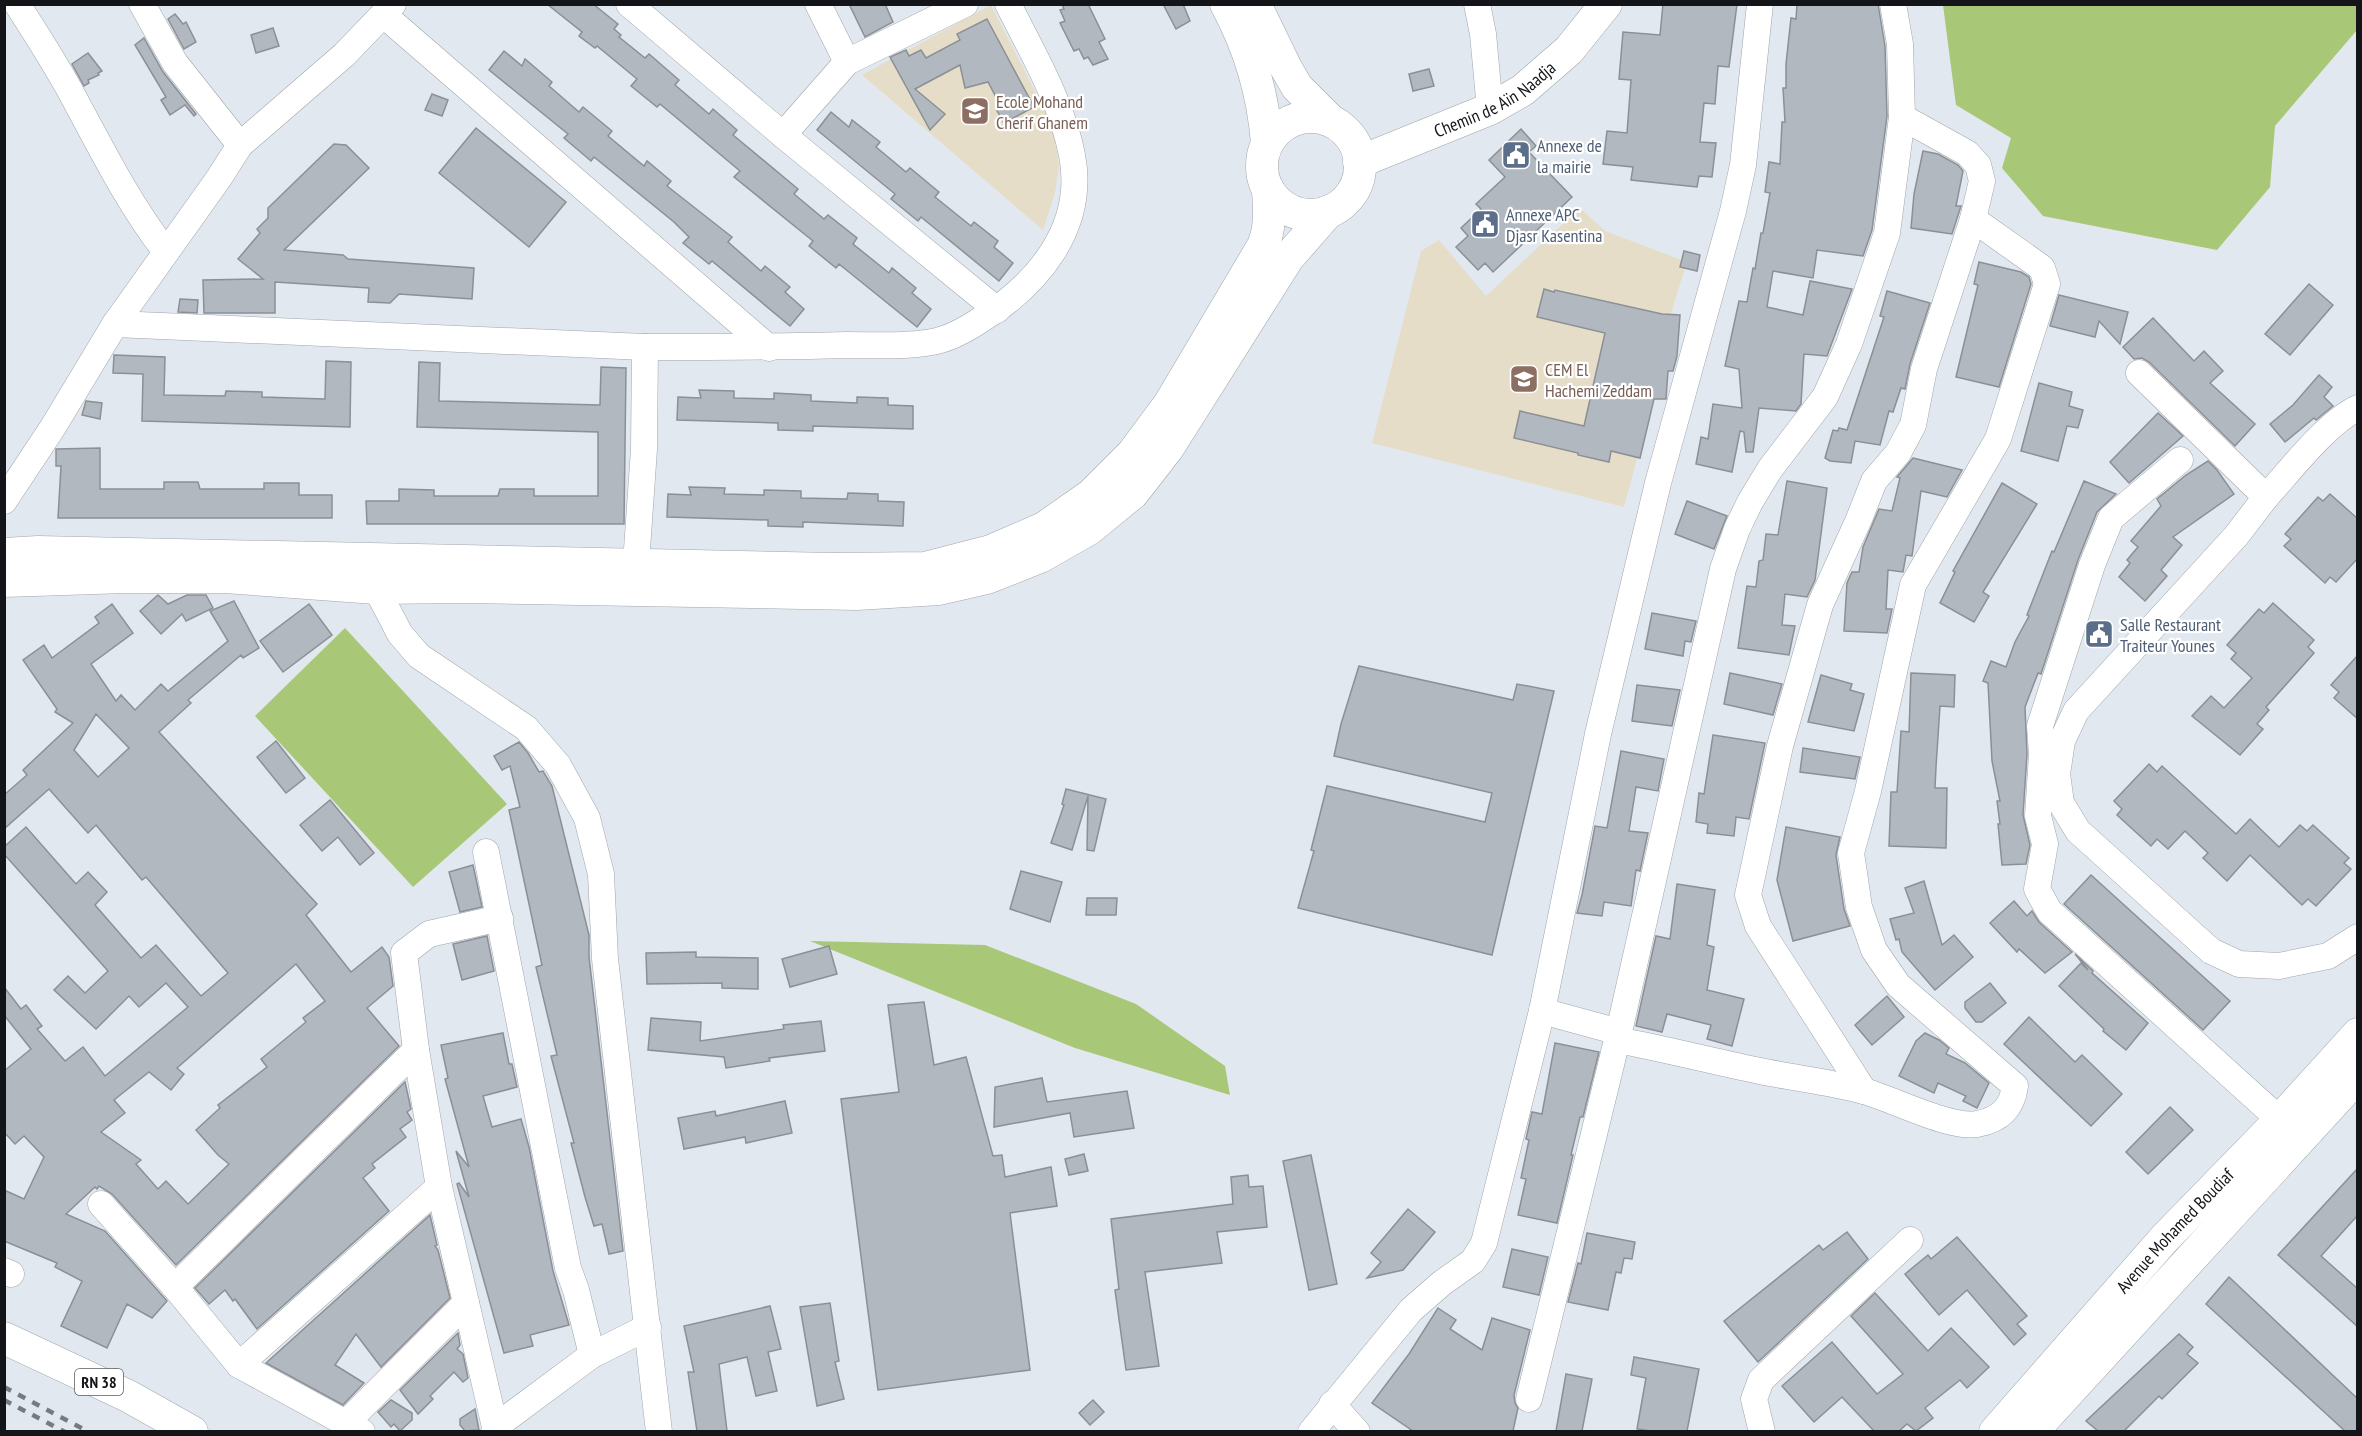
<svg xmlns="http://www.w3.org/2000/svg" width="2362" height="1436" font-family="'PT Sans Narrow',sans-serif">
  <rect width="100%" height="100%" fill="#e2e8ef"/>
  <g fill="#e6ddc8">
    <path d="M991 5 1048 117 1056 143 1059 166 1055 193 1043 230 862 75Z"/>
    <path d="M1580 208 1605 231 1687 262 1671 313 1676 314 1624 507 1372 443 1421 251 1439 240 1486 296Z"/>
  </g>
  <g fill="#a8c777">
    <path d="M1943 5H2357V30L2275 126 2270 187 2217 250 2043 216 2002 168 2011 138 1956 105Z"/>
    <path d="M345 628 507 804 413 887 255 716Z"/>
    <path d="M810 941 985 945 1136 1004 1225 1066 1230 1095 1075 1048Z"/>
  </g>
  <g fill="#b2b8bf" stroke="#8a9096" stroke-width="1.5" fill-rule="evenodd">
    <path d="M547 4H593L618 24 614 29 621 35 619 37 645 58 649 54 679 80 675 85 709 114 713 109 737 130 733 135 798 189 794 194 824 219 828 215 857 238 853 244 889 273 892 268 916 288 912 293 931 309 917 327 839 264 836 268 809 246 813 241 734 177 740 171 660 104 657 107 631 86 637 79 597 46 595 48 579 36 582 32Z"/>
    <path d="M849 4H885L893 22 865 37Z"/>
    <path d="M1062 4H1088L1105 39 1099 42 1108 59 1093 65 1088 57 1084 59 1079 49 1074 51 1060 23 1065 21 1060 10 1064 9Z"/>
    <path d="M1163 4H1183L1190 21 1176 29Z"/>
    <path d="M1663 4H1737L1729 67 1718 66 1715 104 1704 103 1700 142 1716 143 1712 177 1699 176 1697 187 1631 180 1633 167 1603 164 1607 131 1627 133 1631 80 1619 79 1623 32 1660 35Z"/>
    <path d="M1797 4H1878L1885 46 1887 116 1872 230 1863 256 1817 250 1813 278 1773 271 1767 307 1803 315 1810 281 1852 289 1827 356 1804 354 1801 404 1796 411 1759 408 1753 452H1746L1744 432 1740 431 1732 472 1696 464 1701 437 1708 439 1713 404 1742 408 1739 369 1725 366 1739 301 1747 302 1753 268 1755 269 1761 233H1763L1770 193 1765 192 1769 162 1780 164 1782 122H1785L1783 88H1786V64L1791 18 1796 19Z"/>
    <path d="M175 14 183 24 186 22 196 42 184 49 168 19Z"/>
    <path d="M987 19 1034 107 1004 123 996 109 1000 105 988 82 965 88 960 65 915 89 945 114 930 130 890 57 906 50 909 56 921 50 926 58 960 40 957 34Z"/>
    <path d="M273 28 279 46 256 53 251 35Z"/>
    <path d="M144 38 163 72 196 114 194 116 185 105 170 115 161 100 166 97 135 45Z"/>
    <path d="M504 51 522 66 525 59 552 82 549 86 579 112 583 107 612 131 608 136 644 166 647 161 671 181 667 186 732 237 728 242 761 271 765 266 790 287 785 292 804 309 790 326 712 261 709 264 683 243 689 237 674 222 594 157 591 161 564 138 568 134 489 70Z"/>
    <path d="M88 53 102 71 98 73 99 75 88 80 89 83 84 86 72 64Z"/>
    <path d="M1429 69 1434 86 1413 91 1409 74Z"/>
    <path d="M432 94 448 100 442 116 425 110Z"/>
    <path d="M831 112 849 127 852 120 880 142 876 147 906 172 910 168 939 192 935 197 971 226 974 222 998 241 994 247 1013 263 999 281 921 217 918 221 891 199 895 194 817 130Z"/>
    <path d="M476 128 566 202 529 247 439 173Z"/>
    <path d="M1521 129 1536 146 1529 152 1572 197 1493 272 1485 263 1478 270 1456 247 1468 236 1461 228 1481 209 1476 204 1505 177 1489 160Z"/>
    <path d="M334 144 346 145 369 168 284 250 343 255 348 259 474 268 472 299 399 294 390 303 368 302 369 288 275 282V313H204L203 280 263 279 238 259 260 233 257 229 268 218V208Z"/>
    <path d="M1923 151 1938 154 1958 165 1963 171 1956 206H1961L1952 234 1911 228 1914 194Z"/>
    <path d="M1684 251 1700 255 1697 271 1680 267Z"/>
    <path d="M1979 262 2021 272 2029 277 2031 284 1999 387 1956 377 1978 285 1974 284Z"/>
    <path d="M2309 284 2333 305 2290 355 2265 334Z"/>
    <path d="M1544 289 1554 292 1555 290 1662 314 1680 315 1677 356 1673 371H1668L1666 399H1654L1640 458 1611 451 1609 462 1578 455V453L1514 438 1520 411 1584 426 1605 333 1537 317Z"/>
    <path d="M1887 291 1930 303 1910 364 1905 389 1901 388 1893 412 1889 411 1880 445 1855 441 1851 463 1830 461 1825 458 1833 430 1838 431 1839 428 1847 430 1884 317 1880 316Z"/>
    <path d="M2059 295 2128 312 2120 344 2099 321 2095 337 2050 326Z"/>
    <path d="M180 299 198 300 197 313 178 312Z"/>
    <path d="M2153 318 2194 361 2204 351 2223 371 2210 383 2255 424 2235 446 2149 362 2142 358 2134 359 2123 347Z"/>
    <path d="M114 355 165 357 164 395 225 396 226 391 262 392V397L325 399 326 361 351 362 350 427 142 421 143 374 113 373Z"/>
    <path d="M419 362 440 363 439 401 600 405 601 367 626 368 624 524H367L366 501H399V489L434 490V496H498L500 489H534V496H598V432L417 427Z"/>
    <path d="M2319 375 2332 387 2324 397 2333 406 2316 420 2314 418 2285 442 2270 424 2293 405Z"/>
    <path d="M2039 383 2072 392 2069 406 2083 410 2078 428 2067 426 2058 461 2021 451Z"/>
    <path d="M699 390 734 391V398L774 399V393L811 395V401L857 403V397L888 398V405L913 406V429L813 426V431L778 430V423L677 420 678 397 701 398Z"/>
    <path d="M86 401 102 403 100 419 82 415Z"/>
    <path d="M2158 413 2183 436 2129 483 2110 462Z"/>
    <path d="M100 448V489H164V482H198L200 489H264V483H299V495H332V518H58L61 466H56V449Z"/>
    <path d="M1913 458 1962 470 1947 497 1921 491 1912 556 1906 555 1903 572 1888 570 1886 609H1892L1887 633 1844 631 1847 583 1852 572H1859L1863 547 1879 509 1892 511 1900 478 1897 477Z"/>
    <path d="M2208 461 2217 470 2234 494 2173 537 2182 545 2161 570 2167 576 2145 601 2119 577 2130 563 2127 560 2138 547 2131 541 2161 506 2157 499 2186 475Z"/>
    <path d="M1787 481 1827 488 1815 580 1807 597 1785 594 1782 625 1795 626 1789 655 1738 648 1747 586 1756 587 1759 561 1763 560 1766 534 1778 535Z"/>
    <path d="M2084 481 2116 494 2097 512 2078 560 2041 674 2038 673 2025 707 2027 754 2023 815 2030 845 2026 864 2002 865 1998 824H2000L1997 801H2000L1992 761 1988 683 1983 681 1991 661 2006 667 2015 642 2029 616 2027 615 2052 551 2054 552Z"/>
    <path d="M2002 483 2037 504 1983 592 1989 596 1974 622 1940 603 1955 572 1953 571Z"/>
    <path d="M689 487 725 488 724 494 764 495V490L801 491V498L847 499 848 493 878 494V501L904 502 903 526 803 522V527L768 526V520L667 517 668 494 691 495Z"/>
    <path d="M2330 494 2358 519V558L2336 582 2330 577 2325 583 2284 546 2291 539 2285 534 2318 497 2323 501Z"/>
    <path d="M1687 501 1727 516 1714 549 1675 534Z"/>
    <path d="M158 595 168 604 187 595H206L213 608 186 621 182 614 161 634 140 611Z"/>
    <path d="M234 601 259 648 243 658 241 655 188 700 191 703 159 732 317 904 306 915 351 972 382 947 389 957 393 986 367 1008 399 1046 176 1265 112 1194 99 1186 97 1189 95 1187 66 1214 105 1231 167 1301 152 1318 127 1304 107 1348 61 1326 82 1281 55 1267 57 1263 4 1241V1190L24 1199 44 1157 24 1136 15 1144 4 1132V1071L31 1049 4 1015V987L21 1009 26 1005 42 1026 37 1029 65 1061 83 1047 105 1076 188 1007 166 983 139 1007 129 996 96 1029 54 990 68 976 85 993 108 971 4 854V847L26 827 76 884 88 872 107 892 95 905 141 958 156 945 201 996 228 973 146 877 142 880 96 825 88 833 49 789 4 829V795L27 775 23 770 73 723 55 712 57 709 23 660 44 645 52 658 99 623 95 617 112 604 133 633 91 664 116 701 121 695 135 710 161 684 168 691 228 641 210 611ZM96 714 129 748 98 777 74 750ZM296 964 325 1001 303 1018 306 1022 261 1059 267 1067 218 1105 220 1108 196 1130 218 1155 229 1164 188 1204 166 1181 158 1189 136 1164 141 1160 101 1132 125 1113 114 1100 149 1072 171 1090 184 1074 177 1068Z"/>
    <path d="M2273 603 2314 640 2308 647 2314 653 2266 707 2269 710 2257 724 2263 729 2240 755 2192 716 2211 696 2224 708 2252 678 2231 659 2236 653 2227 645 2259 609 2264 613Z"/>
    <path d="M309 604 332 635 283 672 260 641Z"/>
    <path d="M1652 613 1696 621 1691 642 1685 641 1683 656 1645 649Z"/>
    <path d="M2358 655V719L2334 698 2339 692 2331 685Z"/>
    <path d="M1359 666 1513 700 1517 684 1554 691 1492 955 1298 908 1314 851 1311 850 1327 786 1485 822 1492 793 1334 756 1341 724Z"/>
    <path d="M1730 673 1782 684 1773 715 1724 704Z"/>
    <path d="M1911 673 1955 675 1954 707 1940 706 1936 767 1935 788H1947L1946 848 1889 846 1891 792H1897L1901 731 1909 732Z"/>
    <path d="M1821 675 1852 684 1850 690 1864 694 1854 731 1808 722Z"/>
    <path d="M1637 685 1680 690 1672 726 1632 721Z"/>
    <path d="M1713 735 1765 743 1749 819 1736 817 1734 836 1707 833 1708 824 1696 822 1699 793 1704 794Z"/>
    <path d="M276 741 305 778 286 793 257 757Z"/>
    <path d="M519 742 528 753 539 772 543 771 552 786 589 935V957L623 1251 609 1254 602 1224 594 1226 585 1197 571 1143H574L551 1056 557 1055 536 967 542 965 509 810 520 807 510 766 502 770 494 756Z"/>
    <path d="M1803 748 1860 757 1855 779 1800 772Z"/>
    <path d="M1621 751 1664 759 1658 791 1636 787 1629 831 1648 833 1640 871 1636 870 1631 906 1604 902 1602 916 1577 913 1582 895 1595 826 1607 828Z"/>
    <path d="M2149 764 2157 772 2162 766 2236 834 2250 819 2279 847 2300 825 2307 831 2313 825 2349 858 2344 863 2351 869 2316 906 2308 899 2302 905 2250 855 2227 881 2203 858 2208 853 2185 831 2168 849 2157 839 2151 846 2117 815 2122 809 2114 801Z"/>
    <path d="M1066 789 1106 799 1094 851 1087 850 1088 796 1072 850 1051 843 1064 805 1062 804Z"/>
    <path d="M330 800 374 853 360 865 338 837 322 851 300 825Z"/>
    <path d="M1786 827 1840 837 1836 855 1844 909 1850 926 1793 941 1777 880Z"/>
    <path d="M473 865 482 907 460 912 449 872Z"/>
    <path d="M1021 871 1062 882 1050 922 1010 909Z"/>
    <path d="M2091 875 2230 1001 2203 1030 2064 904Z"/>
    <path d="M1924 881 1942 945 1954 935 1973 957 1935 990 1902 952 1899 939 1896 940 1890 919 1914 913 1905 888Z"/>
    <path d="M1677 884 1715 890 1707 945 1714 947 1707 990 1744 999 1732 1046 1707 1039 1711 1025 1667 1014 1662 1032 1636 1026 1656 936 1670 939Z"/>
    <path d="M1087 898H1117L1116 915H1086Z"/>
    <path d="M2014 901 2027 916 2032 911 2039 922 2072 952 2045 973 2019 949 2017 952 1990 923Z"/>
    <path d="M487 936 494 971 462 980 453 944Z"/>
    <path d="M829 946 837 974 790 987 782 959Z"/>
    <path d="M696 952V957L758 958V989L722 988V983L647 984 646 953Z"/>
    <path d="M2075 954 2093 971 2092 973 2148 1023 2126 1050 2103 1031 2104 1029 2059 986 2081 963 2088 970Z"/>
    <path d="M1990 983 2006 1003 1982 1022H1976L1965 1008V1002Z"/>
    <path d="M1887 996 1904 1017 1872 1045 1855 1025Z"/>
    <path d="M924 1002 934 1065 966 1057 993 1156 1002 1155 1005 1177 1051 1167 1057 1206 1010 1213 1030 1370 878 1390 841 1099 899 1092 888 1005Z"/>
    <path d="M2029 1017 2075 1062 2082 1055 2122 1094 2091 1126 2004 1044Z"/>
    <path d="M651 1018 701 1022 700 1041 784 1029 783 1025 821 1021 825 1051 769 1058 770 1061 726 1068 724 1057 648 1050Z"/>
    <path d="M503 1033 509 1064H512L517 1087 483 1096 492 1127 521 1119 529 1147 553 1271 569 1325 530 1335 533 1346 504 1353 457 1184 459 1183 469 1197 456 1151 469 1167 445 1079 448 1078 441 1045Z"/>
    <path d="M1925 1033 1939 1040 1949 1048 1946 1054 1965 1063 1989 1083 1977 1108 1963 1101 1966 1096 1938 1083 1934 1093 1899 1076 1916 1041Z"/>
    <path d="M1555 1043 1599 1052 1583 1117H1580L1571 1155H1573L1557 1223 1518 1215 1526 1179 1521 1178 1529 1140 1526 1139 1532 1112 1542 1114Z"/>
    <path d="M1042 1078 1047 1102 1127 1091 1134 1128 1074 1137 1070 1113 994 1127 995 1087Z"/>
    <path d="M405 1082 411 1109 407 1112 412 1120 400 1129 406 1137 372 1164 375 1168 363 1178 389 1211 257 1329 235 1299 233 1301 225 1290 209 1304 195 1288Z"/>
    <path d="M785 1101 792 1133 746 1143 745 1137 684 1149 678 1118 715 1111 716 1116Z"/>
    <path d="M2170 1107 2193 1130 2148 1174 2126 1152Z"/>
    <path d="M1084 1154 1088 1171 1069 1175 1065 1159Z"/>
    <path d="M1311 1155 1337 1284 1309 1290 1283 1161Z"/>
    <path d="M2358 1168V1215L2321 1256 2358 1289V1327L2278 1255Z"/>
    <path d="M1248 1175 1249 1187 1263 1186 1267 1227 1217 1232 1222 1263 1145 1272 1159 1366 1126 1370 1115 1290 1119 1289 1111 1219 1233 1204 1231 1177Z"/>
    <path d="M1408 1209 1435 1232 1403 1270 1367 1278 1381 1262 1371 1253Z"/>
    <path d="M430 1215 437 1245 435 1246 438 1250 450 1298 381 1367 356 1334 335 1365 364 1383 343 1405 266 1363Z"/>
    <path d="M1847 1232 1868 1259 1758 1362 1724 1321 1819 1245 1823 1250Z"/>
    <path d="M1587 1233 1635 1242 1632 1259 1624 1258 1621 1273 1616 1272 1608 1310 1568 1302 1578 1263 1581 1264Z"/>
    <path d="M1957 1237 2027 1316 2017 1324 2026 1334 2014 1345 1967 1290 1939 1315 1905 1274 1928 1255 1931 1259Z"/>
    <path d="M1512 1249 1548 1257 1539 1295 1503 1287Z"/>
    <path d="M2229 1277 2358 1399V1431H2345L2206 1304Z"/>
    <path d="M1875 1293 1928 1351 1951 1328 1989 1367 1967 1388 1960 1380 1925 1408 1933 1418 1916 1431 1907 1424 1899 1431H1874L1842 1397 1814 1422 1782 1386 1832 1342 1877 1394 1903 1374 1851 1316Z"/>
    <path d="M830 1303 839 1361 835 1362 844 1399 817 1406 800 1307Z"/>
    <path d="M770 1306 781 1349 768 1352 777 1391 756 1396 747 1357 719 1364 727 1431H697L688 1372H694L684 1326Z"/>
    <path d="M1438 1308 1456 1320 1450 1329 1482 1350 1492 1318 1530 1330 1514 1395 1515 1403 1518 1408 1513 1431H1413L1372 1403 1409 1354Z"/>
    <path d="M458 1333 460 1345 457 1349 463 1354 468 1378 463 1382 454 1372 430 1396 433 1399 418 1414 400 1390Z"/>
    <path d="M2179 1334 2193 1347 2187 1354 2198 1363 2162 1399 2159 1396 2124 1431H2098L2086 1421Z"/>
    <path d="M1634 1357 1699 1369 1687 1431H1650L1637 1429 1646 1378 1631 1375Z"/>
    <path d="M1566 1374 1592 1379 1582 1431H1556Z"/>
    <path d="M391 1400 412 1413V1420L400 1431 394 1424 391 1427 378 1412Z"/>
    <path d="M1093 1400 1104 1412 1090 1425 1079 1413Z"/>
    <path d="M475 1409 479 1430 465 1431 460 1425V1419Z"/>
  </g>
  <g fill="none" stroke-linecap="round" stroke-linejoin="round">
    <g stroke="#9fa6ac" stroke-width="27">
      <g id="minor">
        <path d="M17 4C37 35 57 66 74 98 103 152 129 204 166 252"/>
        <path d="M142 4 175 63 240 145"/>
        <path d="M629 4 783 135 997 310"/>
        <path d="M818 4 847 62"/>
        <path d="M1477 4 1483 34 1490 109"/>
        <path d="M385 16 769 348"/>
        <path d="M783 135 847 62 965 4"/>
        <path d="M115 324 645 347"/>
        <path d="M2139 373 2266 497C2290 471 2327 422 2358 408"/>
        <path d="M2180 460 2111 518 2092 565 2040 726 2042 754 2038 816 2045 844 2037 889 2049 911 2280 1120"/>
        <path d="M2266 497 2236 536 2076 711 2062 741 2057 774 2061 803 2078 831 2211 951 2239 964 2279 966 2328 956 2358 937"/>
        <path d="M4 501 53 427 115 324 219 178 240 145 344 55 393 4"/>
        <path d="M636 564 644 449 645 347C712 347 779 347 846 345 874 345 904 347 932 342 950 339 967 329 982 319 1038 284 1086 227 1072 155 1062 102 1032 52 1008 4"/>
        <path d="M376 588 400 634 419 656 526 728 558 765 587 818 601 874 605 959 659 1432"/>
        <path d="M486 852 568 1268 576 1290 592 1355"/>
        <path d="M1542 1011 1619 1032"/>
        <path d="M1617 1040C1665 1049 1712 1061 1760 1071 1794 1078 1830 1082 1864 1091 1892 1099 1951 1129 1977 1124 2000 1120 2012 1108 2015 1086L1898 985 1874 950 1859 907 1851 853 1868 791 1913 585 1998 439 2047 284 2042 268 1973 219"/>
        <path d="M1864 1091 1758 926 1748 895 1780 746 1820 605 1859 519 1874 481 1898 453 1913 425 1924 369 1973 219 1982 181 1978 165 1967 153 1902 117"/>
        <path d="M101 1204 175 1287 239 1365 362 1432"/>
        <path d="M4 1271 11 1274"/>
        <path d="M175 1287 416 1050"/>
        <path d="M239 1365 439 1187"/>
        <path d="M1529 1399 1619 1032 1723 569 1737 529 1750 502 1770 469 1825 397 1849 344 1887 233 1902 117 1900 44 1893 4"/>
        <path d="M1332 1404 1357 1432"/>
        <path d="M347 1422 466 1303"/>
        <path d="M495 1427 592 1355 648 1327"/>
        <path d="M494 1432 495 1427 439 1187 416 1050 404 953 429 934 500 918"/>
        <path d="M1311 1432 1411 1310 1442 1283 1473 1261 1484 1243 1542 1011 1598 734 1658 483 1733 211 1743 165 1760 4"/>
        <path d="M1762 1432 1754 1399 1761 1380 1910 1240"/>
      </g>
    </g>
    <g stroke="#9fa6ac" stroke-width="33">
      <g id="major">
        <path d="M1226 4C1250 48 1263 93 1267 143"/>
        <path d="M1255 4 1286 68 1297 87 1331 121"/>
        <circle cx="1311" cy="166" r="49"/>
        <path id="s1" d="M1359 162 1490 109 1523 90 1569 50 1606 4"/>
        <path d="M4 554 38 552 833 569 925 568 991 551 1044 528 1091 495 1133 453 1170 403 1263 246C1271 227 1269 209 1268 189"/>
        <path d="M4 581 126 577H225L376 588 463 587 857 594 939 589 987 578 1040 557 1089 529 1133 493 1168 448 1288 258 1329 211"/>
        <path d="M4 1338 128 1396 192 1432"/>
        <path id="s2" d="M1995 1432 2165 1238 2280 1120 2358 1034"/>
        <path d="M2032 1432 2358 1076"/>
      </g>
    </g>
    <use href="#minor" stroke="#fff" stroke-width="26"/>
    <use href="#major" stroke="#fff" stroke-width="32"/>
    <g stroke="#777b80" stroke-width="4.5" stroke-dasharray="8 8" stroke-linecap="butt">
      <path d="M4 1387 89 1432"/>
      <path d="M4 1400 65 1432"/>
    </g>
  </g>
  <defs>
    <g id="school-square" transform="scale(1.5)"><rect x="-9" y="-9" width="18" height="18" rx="4" fill="#8d6e63" stroke="#fff"/><path d="M0-5L7-2L0 1L-7-2ZM-4 1L0 2.5L4 1V4Q0 6-4 4Z" fill="#fff"/></g>
    <g id="civic-square" transform="scale(1.5)"><rect x="-9" y="-9" width="18" height="18" rx="4" fill="#5c6f8a" stroke="#fff"/><path d="M-.6-6.5H3V-4.5H.6V-3L4-1V1h2V6H-6V1h2V-1L-.6-3ZM-1.2 2.5V6h2.4V2.5Z" fill="#fff"/></g>
  </defs>
  <g fill-rule="evenodd">
    <use href="#school-square" x="975" y="111"/>
    <use href="#civic-square" x="1516" y="155"/>
    <use href="#civic-square" x="1485" y="224"/>
    <use href="#school-square" x="1524" y="379"/>
    <use href="#civic-square" x="2099" y="634"/>
  </g>
  <g text-anchor="middle" dominant-baseline="central" stroke-width="4.5" stroke-linejoin="round" paint-order="stroke">
    <rect fill="#fff" stroke="#5a5b5d" stroke-width="1.5" x="75" y="1369" width="48" height="26" rx="4.5"/>
    <g font-size="16" font-weight="bold" fill="#131518">
      <text x="99" y="1382">RN 38</text>
    </g>
    <g font-size="18" fill="#131518" stroke="#fff">
      <text stroke="none"><textPath href="#s1" startOffset="150">Chemin de Aïn Naadja</textPath></text>
      <text stroke="none"><textPath href="#s2" startOffset="270">Avenue Mohamed Boudiaf</textPath></text>
    </g>
    <g font-size="18" fill="#785e54" stroke="#fff" text-anchor="start">
      <text x="996" y="101">Ecole Mohand<tspan x="996" dy="21">Cherif Ghanem</tspan></text>
      <text x="1545" y="369">CEM El<tspan x="1545" dy="21">Hachemi Zeddam</tspan></text>
    </g>
    <g font-size="18" fill="#4e5e75" stroke="#fff" text-anchor="start">
      <text x="1537" y="145">Annexe de<tspan x="1537" dy="21">la mairie</tspan></text>
      <text x="1506" y="214">Annexe APC<tspan x="1506" dy="21">Djasr Kasentina</tspan></text>
      <text x="2120" y="624">Salle Restaurant<tspan x="2120" dy="21">Traiteur Younes</tspan></text>
    </g>
  </g>
  <rect width="2362" height="1436" fill="none" stroke="#131518" stroke-width="12"/>
</svg>
